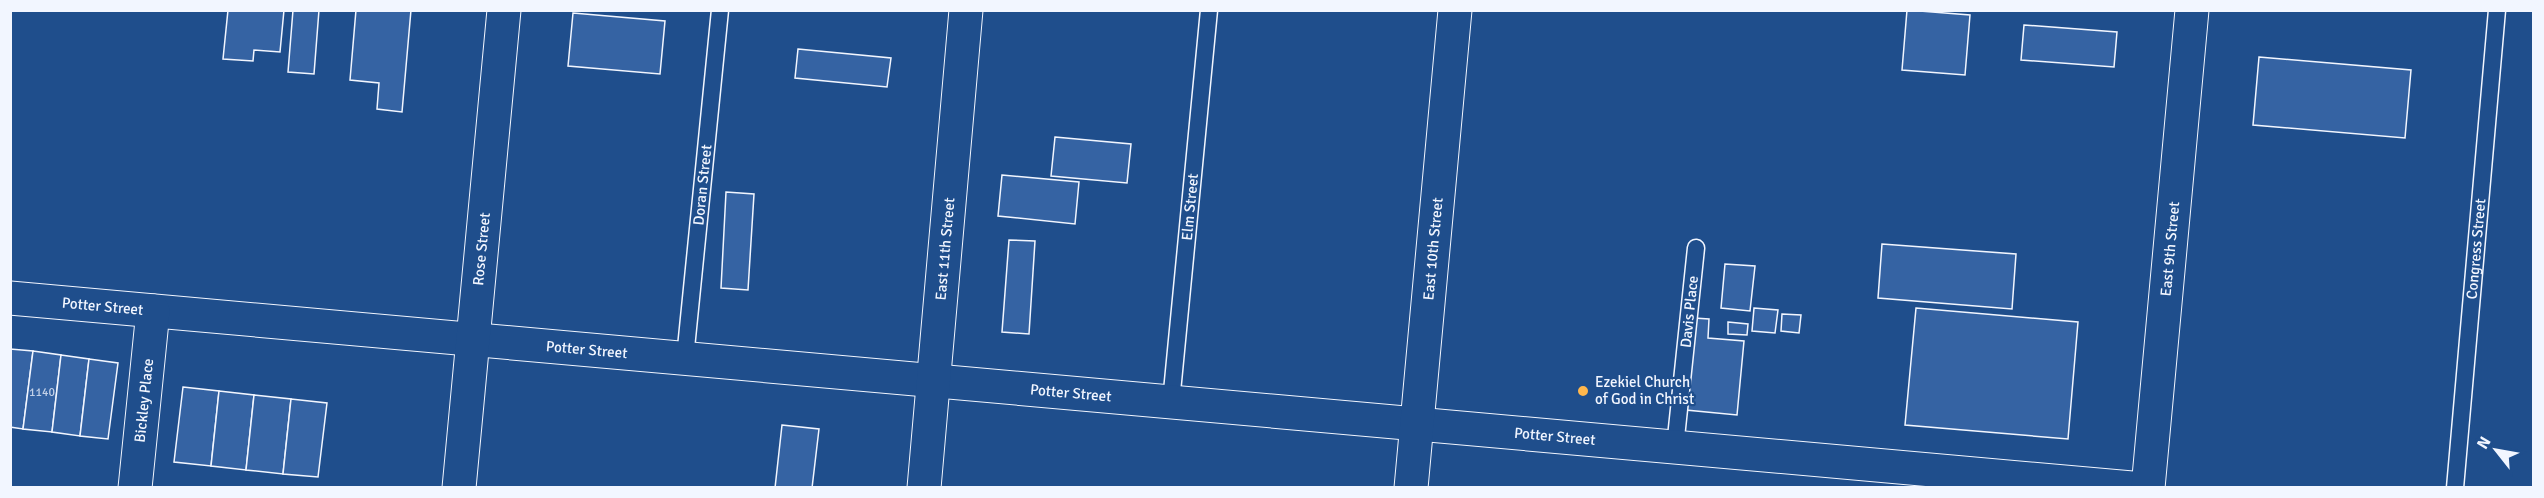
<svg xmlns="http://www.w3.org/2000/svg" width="2544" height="498" font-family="Signika,sans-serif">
  <rect width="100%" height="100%" fill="#1f4e8c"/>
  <g fill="#3563a3" stroke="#f2f6ff" stroke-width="1.5">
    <path d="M228 10H284L280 52 254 50 253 61 223 59Z"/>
    <path d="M293 10H319L314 74 288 72Z"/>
    <path d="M356 10H411L402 112 377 109 379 83 350 80Z"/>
    <path d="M1907 10 1970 15 1965 75 1902 70Z"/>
    <path d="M573 13 665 21 660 74 568 66Z"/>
    <path d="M2024 25 2117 32 2114 67 2021 60Z"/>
    <path d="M798 49 891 58 887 87 795 78Z"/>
    <path d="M2259 57 2411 70 2405 138 2253 125Z"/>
    <path d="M1055 137 1131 144 1127 183 1051 176Z"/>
    <path d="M1002 175 1079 182 1075 224 998 216Z"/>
    <path d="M726 192 754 194 748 290 721 288Z"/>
    <path d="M1009 240 1035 241 1029 334 1002 332Z"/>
    <path d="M1882 244 2016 254 2012 309 1878 298Z"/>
    <path d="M1725 264 1755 266 1750 311 1721 308Z"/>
    <path d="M1754 308 1778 310 1775 333 1752 331Z"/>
    <path d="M1916 308 2078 322 2068 439 1905 425Z"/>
    <path d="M1782 314 1801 315 1799 333 1781 331Z"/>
    <path d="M1694 318 1709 319 1708 338 1744 341 1737 415 1686 410Z"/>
    <path d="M1728 322 1748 324 1747 335 1728 334Z"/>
    <path d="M10 349 33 351 23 429 10 427Z"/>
    <path d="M33 351 61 355 52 432 23 429Z"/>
    <path d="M61 355 89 359 80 436 52 432Z"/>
    <path d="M89 359 118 363 108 439 80 436Z"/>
    <path d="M183 387 219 391 211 466 174 462Z"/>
    <path d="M219 391 254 395 246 470 211 466Z"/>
    <path d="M254 395 291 399 283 474 246 470Z"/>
    <path d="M291 399 327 403 318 477 283 474Z"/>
    <path d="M782 425 819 429 812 488H775Z"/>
  </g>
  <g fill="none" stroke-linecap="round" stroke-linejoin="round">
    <g stroke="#f2f6ff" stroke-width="19">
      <g id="lane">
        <path id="s1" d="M685 358 720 10"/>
        <path id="s2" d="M1171 402 1209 10"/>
        <path id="s3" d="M1675 447 1696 248"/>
        <path id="s4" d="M2455 488 2497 10"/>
      </g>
    </g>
    <g stroke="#f2f6ff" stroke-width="35">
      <g id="street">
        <path id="s5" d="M10 298 2132 488"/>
        <path id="s6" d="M135 488 153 311"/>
        <path id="s7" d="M459 488 504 10"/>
        <path id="s8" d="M924 488 966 10"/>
        <path id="s9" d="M1411 488 1455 10"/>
      </g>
    </g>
    <g stroke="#f2f6ff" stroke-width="35">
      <g id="primary">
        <path id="s10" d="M2148 488 2192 10"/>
      </g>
    </g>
    <use href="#lane" stroke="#1f4e8c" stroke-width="16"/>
    <use href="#street" stroke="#1f4e8c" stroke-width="33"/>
    <use href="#primary" stroke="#1f4e8c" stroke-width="33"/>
  </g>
  <circle fill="#ffb74d" stroke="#1f4e8c" stroke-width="2" cx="1583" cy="391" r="6"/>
  <g text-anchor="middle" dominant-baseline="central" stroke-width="4.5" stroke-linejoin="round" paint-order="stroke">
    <g font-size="12" fill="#c3d1e8">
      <text x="42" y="392">1140</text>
    </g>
    <g font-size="15" fill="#f2f6ff" stroke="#1f4e8c">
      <text stroke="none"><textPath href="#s1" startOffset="174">Doran Street</textPath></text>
      <text stroke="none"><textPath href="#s2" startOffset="196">Elm Street</textPath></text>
      <text stroke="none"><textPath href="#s7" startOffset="240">Rose Street</textPath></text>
      <text stroke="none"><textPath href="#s8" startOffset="240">East 11th Street</textPath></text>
      <text stroke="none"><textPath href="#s9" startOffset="240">East 10th Street</textPath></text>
      <text stroke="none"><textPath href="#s10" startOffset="240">East 9th Street</textPath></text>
      <text stroke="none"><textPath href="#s4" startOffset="240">Congress Street</textPath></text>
      <text stroke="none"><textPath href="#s5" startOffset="93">Potter Street</textPath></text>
      <text stroke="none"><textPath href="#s3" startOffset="136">Davis Place</textPath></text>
      <text stroke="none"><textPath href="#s5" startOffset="579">Potter Street</textPath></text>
      <text stroke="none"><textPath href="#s5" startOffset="1065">Potter Street</textPath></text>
      <text stroke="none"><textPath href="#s6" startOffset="88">Bickley Place</textPath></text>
      <text stroke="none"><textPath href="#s5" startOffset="1551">Potter Street</textPath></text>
    </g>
    <g font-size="15" fill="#f2f6ff" stroke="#1f4e8c" text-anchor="start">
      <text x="1595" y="382">Ezekiel Church<tspan x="1595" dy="17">of God in Christ</tspan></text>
    </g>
  </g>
  <rect width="2544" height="498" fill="none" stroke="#f2f6ff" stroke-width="24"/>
  <g transform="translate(2496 450) rotate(301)" stroke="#1f4e8c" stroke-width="4.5" paint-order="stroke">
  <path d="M0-4.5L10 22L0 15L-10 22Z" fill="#f2f6ff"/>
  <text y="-9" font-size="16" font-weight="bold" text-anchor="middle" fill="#f2f6ff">N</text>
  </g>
</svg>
